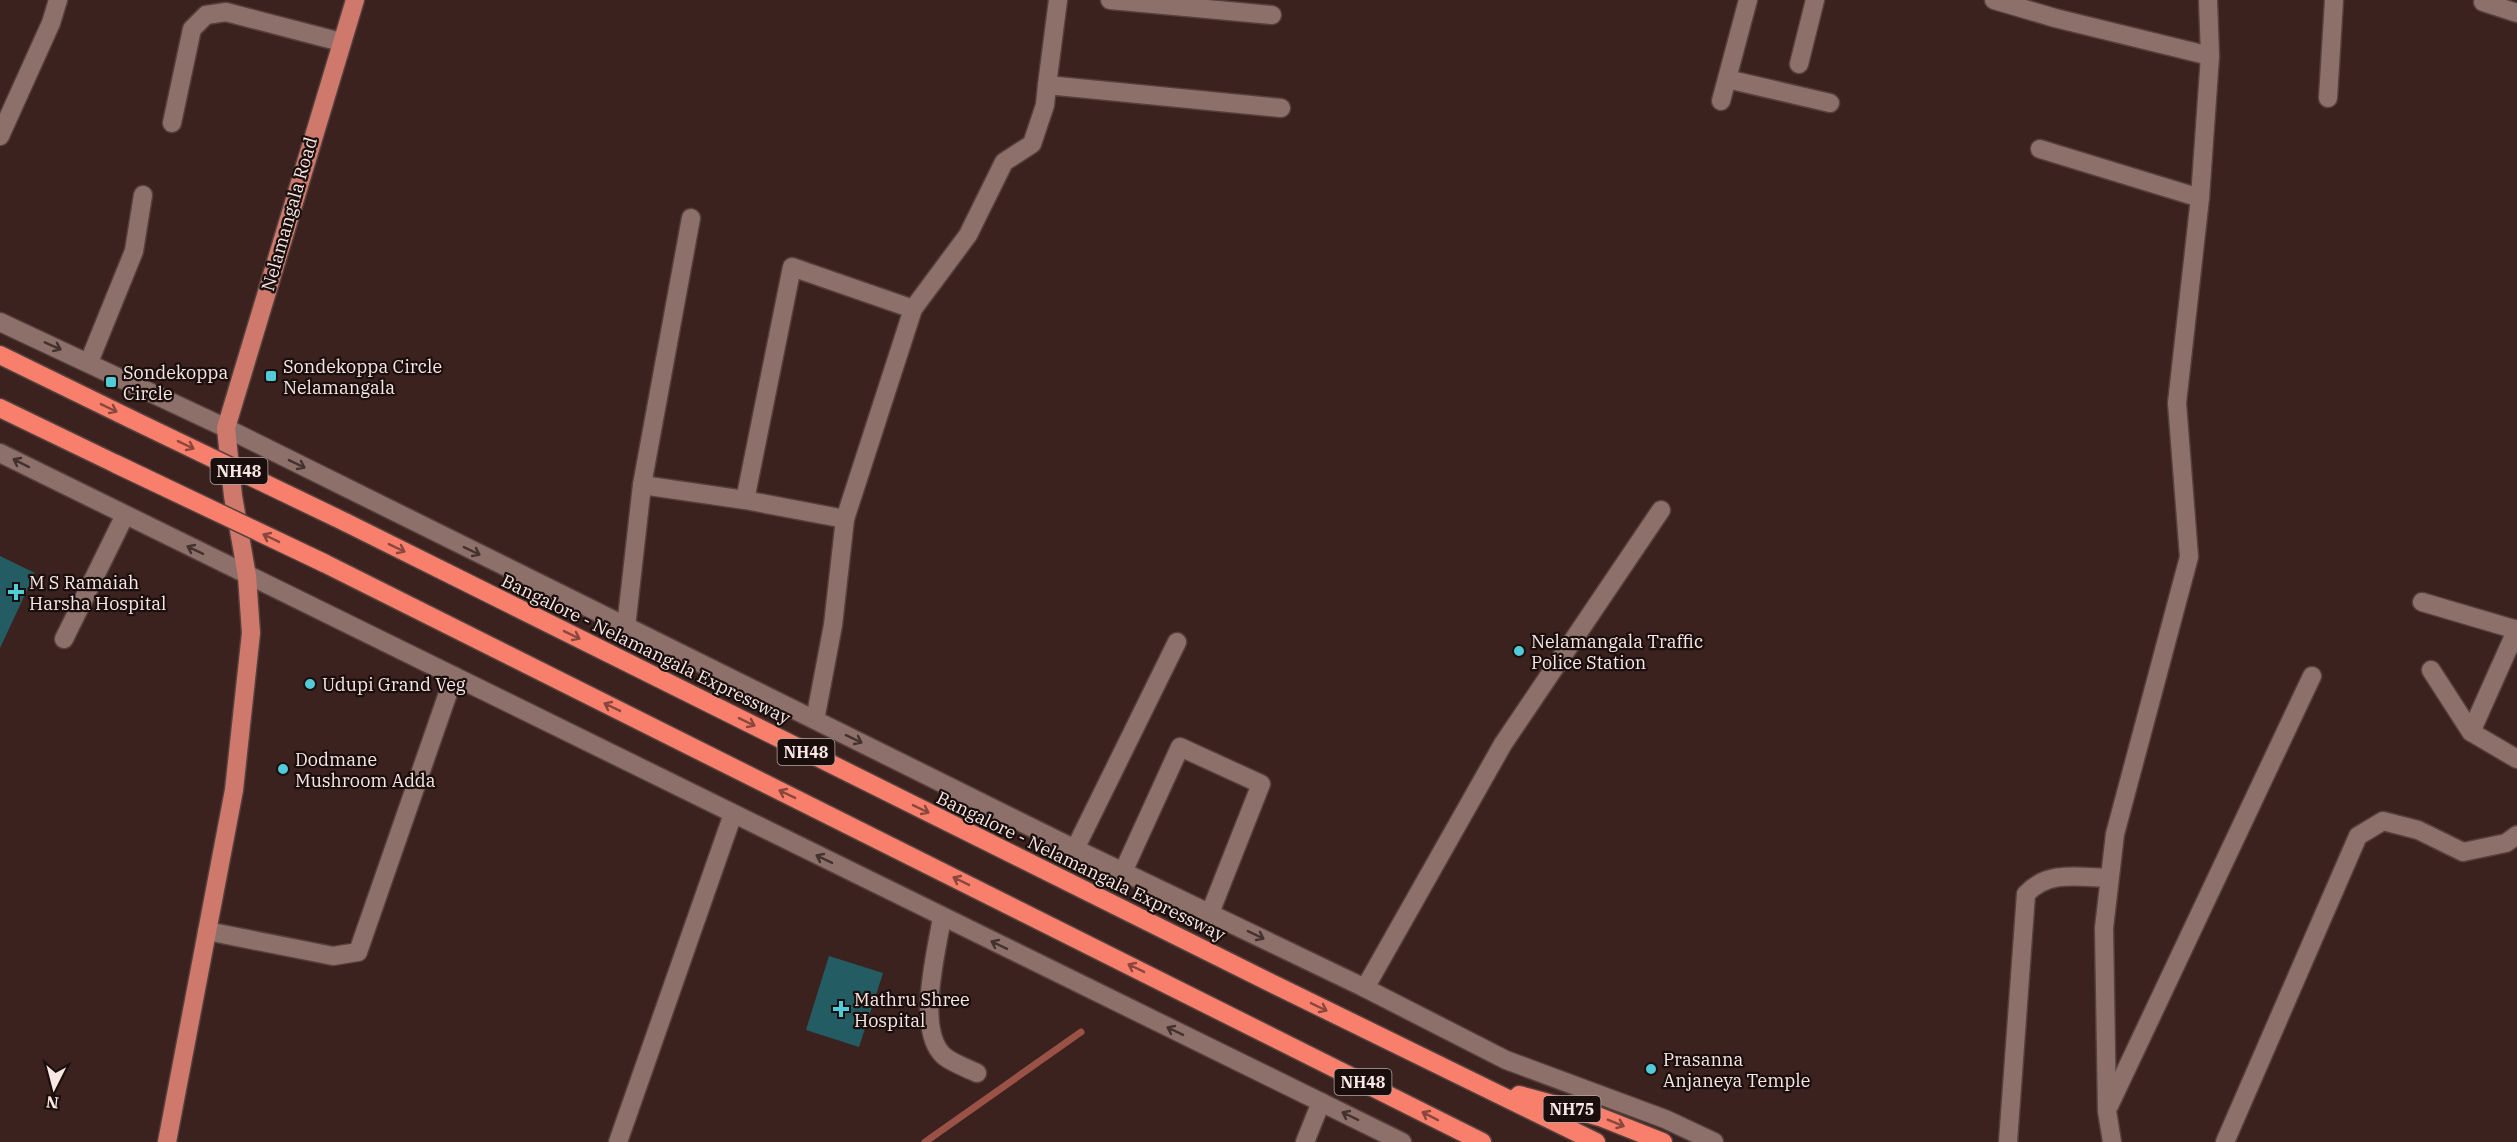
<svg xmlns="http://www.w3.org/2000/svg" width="2517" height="1142" font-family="'IBM Plex Serif',serif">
  <rect width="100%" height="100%" fill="#3b221e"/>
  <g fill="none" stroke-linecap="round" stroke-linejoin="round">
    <path stroke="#9a5146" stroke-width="7" d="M925 1142 1081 1032"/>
  </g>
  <g fill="#235d63">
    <path d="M0 556 35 573 0 648Z"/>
    <path d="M829 956 883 973 859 1047 806 1030Z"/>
  </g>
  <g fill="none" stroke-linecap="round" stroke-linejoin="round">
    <g stroke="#55403d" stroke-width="21">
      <g id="minor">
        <path d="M1110 0 1272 15"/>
        <path d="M1994 0 2055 18 2210 56"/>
        <path d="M2483 2 2517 13"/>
        <path d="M1799 64 1815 0"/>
        <path d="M1727 79 1830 103"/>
        <path d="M1047 85 1058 0"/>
        <path d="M2328 98 2334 0"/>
        <path d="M1721 101 1748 0"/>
        <path d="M172 123 192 29 206 15 226 12 341 42"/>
        <path d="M0 136 51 23 58 0"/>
        <path d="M2040 149 2200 198"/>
        <path d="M0 322 226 428 1063 843 1365 988 1506 1060 1665 1119 1714 1142"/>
        <path d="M89 362 134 251 143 195"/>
        <path d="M0 453 1402 1142"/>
        <path d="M642 485 745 500 845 519"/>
        <path d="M745 500 792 267 913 309"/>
        <path d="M2422 602 2517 630"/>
        <path d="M626 627 642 485 691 218"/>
        <path d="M64 639 125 515"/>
        <path d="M2431 670 2471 732 2517 759"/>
        <path d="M815 720 833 625 845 519 913 309 968 235 1004 162 1032 144 1045 105 1047 85 1281 108"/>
        <path d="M2471 732 2517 629"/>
        <path d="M1075 849 1177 642"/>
        <path d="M1123 872 1180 747 1261 784 1210 913"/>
        <path d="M942 917C937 951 915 1030 944 1056 952 1063 967 1068 977 1073"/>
        <path d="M207 931 333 956 358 952 454 676"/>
        <path d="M1365 988 1503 744 1661 510"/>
        <path d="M2109 1106 2312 676"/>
        <path d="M618 1142 733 814"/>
        <path d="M1305 1142 1321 1102"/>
        <path d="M2008 1142 2026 894C2048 870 2079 877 2109 878"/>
        <path d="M2112 1142 2107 1111 2104 928 2115 834 2189 557 2177 403 2200 198 2210 56 2208 0"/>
        <path d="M2225 1142 2358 836 2383 821 2418 830 2463 852 2506 843 2517 835"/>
      </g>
    </g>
    <g stroke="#55403d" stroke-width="21">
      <path id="major" d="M167 1142 234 790 251 633 247 576 233 496 226 428 355 0"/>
    </g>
    <g stroke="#55403d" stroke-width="21">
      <g id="highway">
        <path d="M0 355 133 420"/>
        <path d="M0 408 116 464"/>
        <path d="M345 522 1267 981 1596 1142"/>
        <path d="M324 563 1482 1142"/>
        <path d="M1519 1095 1600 1117 1663 1142"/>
      </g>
    </g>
    <use href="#minor" stroke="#8e706b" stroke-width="18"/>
    <use href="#major" stroke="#ce796c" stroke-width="18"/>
    <use href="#highway" stroke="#f97f6d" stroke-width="18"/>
    <g stroke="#55403d" stroke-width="21" stroke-linecap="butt">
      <g id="highway-bridge">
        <path d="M133 420 345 522"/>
        <path d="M116 464 324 563"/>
      </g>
    </g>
    <use href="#highway-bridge" stroke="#f97f6d" stroke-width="18"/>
  </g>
  <defs><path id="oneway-shaft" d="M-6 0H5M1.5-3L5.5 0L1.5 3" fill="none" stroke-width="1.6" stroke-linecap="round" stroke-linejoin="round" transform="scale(1.5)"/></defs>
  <g stroke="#43312e">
    <use href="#oneway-shaft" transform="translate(53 346) rotate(24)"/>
    <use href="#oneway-shaft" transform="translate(21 463) rotate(-153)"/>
    <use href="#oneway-shaft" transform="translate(297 464) rotate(26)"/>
    <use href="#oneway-shaft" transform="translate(195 550) rotate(-154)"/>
    <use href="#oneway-shaft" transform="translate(472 551) rotate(26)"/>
    <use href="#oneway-shaft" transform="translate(854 739) rotate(26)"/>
    <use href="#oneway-shaft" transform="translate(824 859) rotate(-154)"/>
    <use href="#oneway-shaft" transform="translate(1256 935) rotate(26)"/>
    <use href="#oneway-shaft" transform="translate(999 945) rotate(-154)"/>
    <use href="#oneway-shaft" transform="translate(1175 1031) rotate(-154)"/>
    <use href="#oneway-shaft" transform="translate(1350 1116) rotate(-154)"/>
  </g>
  <g stroke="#8a473d">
    <use href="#oneway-shaft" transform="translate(109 408) rotate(26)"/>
    <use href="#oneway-shaft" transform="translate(186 445) rotate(26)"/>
    <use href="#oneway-shaft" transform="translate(271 538) rotate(-154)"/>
    <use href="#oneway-shaft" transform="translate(397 548) rotate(26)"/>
    <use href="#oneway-shaft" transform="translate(572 635) rotate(26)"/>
    <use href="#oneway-shaft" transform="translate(612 707) rotate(-154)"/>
    <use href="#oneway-shaft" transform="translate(747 722) rotate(26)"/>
    <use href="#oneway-shaft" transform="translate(787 794) rotate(-154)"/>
    <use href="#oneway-shaft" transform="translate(921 809) rotate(26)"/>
    <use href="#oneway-shaft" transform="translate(961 881) rotate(-154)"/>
    <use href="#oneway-shaft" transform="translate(1136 968) rotate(-154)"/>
    <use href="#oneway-shaft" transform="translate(1319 1007) rotate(26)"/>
    <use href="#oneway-shaft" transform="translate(1430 1116) rotate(-153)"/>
    <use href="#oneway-shaft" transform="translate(1616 1123) rotate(22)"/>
  </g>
  <g fill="#52cbd8" stroke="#1a0f0d" stroke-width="2">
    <rect x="265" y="370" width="12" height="12" rx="3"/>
    <rect x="105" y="376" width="12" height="12" rx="3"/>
    <path d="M13 583h6v6h6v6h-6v6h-6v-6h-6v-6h6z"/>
    <circle cx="1519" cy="651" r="6"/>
    <circle cx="310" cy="684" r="6"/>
    <circle cx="283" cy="769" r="6"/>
    <path d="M838 1000h6v6h6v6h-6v6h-6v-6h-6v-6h6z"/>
    <circle cx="1651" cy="1069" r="6"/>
  </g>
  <g text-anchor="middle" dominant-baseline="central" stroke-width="4.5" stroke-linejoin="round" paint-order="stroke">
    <g fill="#1a0f0d" stroke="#b6a6a4" stroke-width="1.5">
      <rect x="210.5" y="458" width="57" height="26" rx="4.5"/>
      <rect x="777.5" y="739" width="57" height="26" rx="4.5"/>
      <rect x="1334.5" y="1069" width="57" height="26" rx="4.5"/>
      <rect x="1543.5" y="1096" width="57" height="26" rx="4.5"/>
    </g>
    <g font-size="16" font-weight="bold" fill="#f9e7e4">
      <text x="239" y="471">NH48</text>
      <text x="806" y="752">NH48</text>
      <text x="1363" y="1082">NH48</text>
      <text x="1572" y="1109">NH75</text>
    </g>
    <g font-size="18" fill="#f9e7e4" stroke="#1a0f0d">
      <text transform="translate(289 214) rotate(-74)">Nelamangala Road</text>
      <text transform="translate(646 649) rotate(26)">Bangalore - Nelamangala Expressway</text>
      <text transform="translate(1081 866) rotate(26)">Bangalore - Nelamangala Expressway</text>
    </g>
    <g font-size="18" fill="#f9e7e4" stroke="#1a0f0d" text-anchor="start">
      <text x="283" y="366">Sondekoppa Circle<tspan x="283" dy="21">Nelamangala</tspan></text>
      <text x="123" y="372">Sondekoppa<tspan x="123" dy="21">Circle</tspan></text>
      <text x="29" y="582">M S Ramaiah<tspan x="29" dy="21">Harsha Hospital</tspan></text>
      <text x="1531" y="641">Nelamangala Traffic<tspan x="1531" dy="21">Police Station</tspan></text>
      <text x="322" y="684">Udupi Grand Veg</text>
      <text x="295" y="759">Dodmane<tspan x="295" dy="21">Mushroom Adda</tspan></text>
      <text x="854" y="999">Mathru Shree<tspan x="854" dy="21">Hospital</tspan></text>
      <text x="1663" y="1059">Prasanna<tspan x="1663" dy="21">Anjaneya Temple</tspan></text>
    </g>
  </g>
  <g transform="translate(54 1088) rotate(186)" stroke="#1a0f0d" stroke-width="4.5" paint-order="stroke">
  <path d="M0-4.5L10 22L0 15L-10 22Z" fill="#f9e7e4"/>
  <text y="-9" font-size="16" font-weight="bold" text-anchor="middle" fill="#f9e7e4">N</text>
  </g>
</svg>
